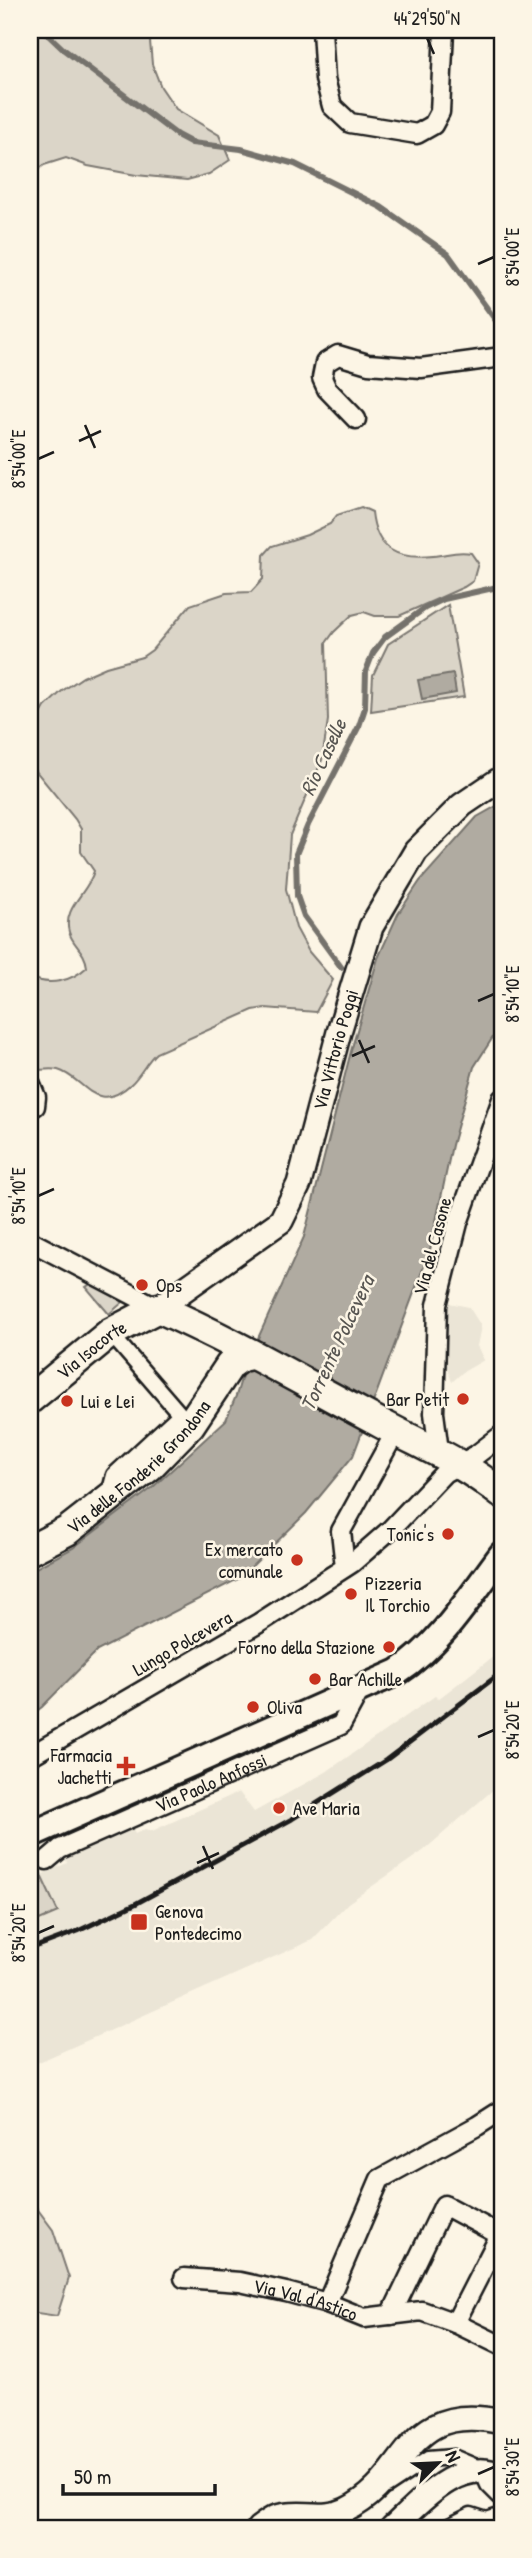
<svg xmlns="http://www.w3.org/2000/svg" width="532" height="2558" font-family="'Patrick Hand',sans-serif">
  <rect width="100%" height="100%" fill="#fcf5e5"/>
  <filter id="ink" filterUnits="userSpaceOnUse"><feTurbulence type="fractalNoise" baseFrequency=".0143" numOctaves="2"/><feDisplacementMap in="SourceGraphic" scale="14" xChannelSelector="R" yChannelSelector="G"/><feConvolveMatrix kernelMatrix="1 2 1 2 8 2 1 2 1" color-interpolation-filters="sRGB"/></filter>
  <g filter="url(#ink)">
    <g fill="#ebe5d6">
      <path d="M449 1303 469 1307 481 1326 477 1346 484 1360 463 1372 452 1382 444 1359V1333Z"/>
      <path d="M502 1650V1782L423 1851 348 1903 312 1940 30 2066V1852L32 1851 43 1874 67 1863 64 1854 130 1824 135 1834 145 1829 152 1831 239 1792 254 1812 326 1772 435 1696 438 1699Z"/>
    </g>
    <g fill="#dbd5c8" stroke="#7c7872" stroke-width="2">
      <path d="M30 30H149L152 64 161 87 176 109 219 135 230 160 209 174 187 180 136 175 88 166 66 158 44 165 30 176Z"/>
      <path d="M361 507 372 512C376 550 397 560 433 556 447 555 456 550 471 553L478 563 473 581 464 587 399 616H375L364 612 352 615 334 632 326 643 328 720 322 760 290 835 286 889 296 928 309 952 333 980 316 1012 265 1008 253 1010 156 1053C146 1062 141 1075 131 1084 95 1117 84 1077 58 1070 49 1068 38 1071 30 1070V977C49 987 72 981 87 967 85 950 73 946 69 932 62 908 88 893 94 871L81 852V829L75 819 30 764V734L45 707 62 691 83 677 106 667 142 657 152 650 190 605 226 593 251 592 263 579 264 555 272 546 307 535 330 524 337 515Z"/>
      <path d="M448 605 464 697 371 711 373 675 388 644Z"/>
      <path d="M92 1283 123 1302 109 1314 86 1287Z"/>
      <path d="M31 1854 58 1912 30 1924V1855Z"/>
      <path d="M30 2199 53 2230 69 2278 57 2316 30 2312Z"/>
    </g>
    <g fill="#b0aba1" stroke="#75726c" stroke-width="2">
      <path d="M453 674 456 693 422 699 418 680Z"/>
      <path d="M502 803V1023L474 1067 452 1145 430 1250 353 1456 306 1513 240 1578 97 1651 42 1707 30 1716V1571L73 1548 152 1488 226 1420 236 1396 244 1369 304 1237 351 1051 378 958 398 914 420 881 477 817Z"/>
    </g>
    <g fill="none" stroke-linecap="round" stroke-linejoin="round">
      <g stroke="#75726c" stroke-width="6">
        <path d="M43 30 63 49 177 135 192 143 241 149 295 164 381 207 448 254 502 329"/>
        <path d="M341 967 304 916 297 896 296 854 308 825 359 726 365 708 366 671 373 653 385 637 425 608 444 599 502 586"/>
      </g>
      <g stroke="#1c1c1c" stroke-width="19">
        <g id="pedestrian">
          <path d="M109 1494 114 1475 180 1414 110 1333"/>
          <path d="M387 2486 428 2459 453 2457 481 2469 488 2485 502 2499"/>
          <path d="M445 2528 471 2515 487 2520 502 2515"/>
        </g>
      </g>
      <g stroke="#1c1c1c" stroke-width="23">
        <g id="minor">
          <path d="M322 30 325 79 332 106 350 123 417 134 433 125 440 112 444 30"/>
          <path d="M356 419 327 389 322 378 325 363 338 355 368 364 421 368 502 357"/>
          <path d="M30 1083 36 1097 35 1106 30 1109"/>
          <path d="M30 1241 158 1308"/>
          <path d="M439 1451 434 1413 437 1305 458 1223 502 1099"/>
          <path d="M345 1567 341 1531 396 1431"/>
          <path d="M30 1756 259 1623 352 1563 391 1529 444 1473 476 1455 502 1435"/>
          <path id="s1" d="M47 1860 60 1849 341 1725 360 1690"/>
          <path id="s2" d="M184 2278 240 2282 286 2292 327 2303 364 2318 422 2311 455 2323 502 2346"/>
          <path d="M327 2303 380 2179 477 2126 502 2110"/>
          <path d="M391 2315 444 2205 500 2235"/>
          <path d="M455 2323 500 2235 502 2237"/>
        </g>
      </g>
      <g stroke="#1c1c1c" stroke-width="28">
        <g id="tertiary">
          <path id="s3" d="M158 1308 281 1221 299 1184 339 1032 371 927 416 851 462 805 502 778"/>
          <path d="M259 2528C264 2525 271 2518 277 2517 300 2510 323 2521 346 2510 412 2479 401 2400 502 2422"/>
          <path d="M392 2528C420 2502 461 2455 502 2476"/>
        </g>
      </g>
      <g stroke="#1c1c1c" stroke-width="30">
        <path id="secondary" d="M30 1835 398 1672C442 1643 471 1595 502 1554"/>
      </g>
      <g stroke="#1c1c1c" stroke-width="33">
        <g id="primary">
          <path id="s4" d="M30 1399 110 1333 158 1308C235 1342 308 1385 382 1424 427 1448 461 1461 502 1494"/>
          <path id="s5" d="M30 1550 67 1531 149 1467 190 1425 230 1365 241 1357 251 1355"/>
        </g>
      </g>
      <use href="#pedestrian" stroke="#fcf5e5" stroke-width="14"/>
      <use href="#minor" stroke="#fcf5e5" stroke-width="18"/>
      <use href="#tertiary" stroke="#fcf5e5" stroke-width="23"/>
      <use href="#secondary" stroke="#fcf5e5" stroke-width="24"/>
      <use href="#primary" stroke="#fcf5e5" stroke-width="28"/>
      <path stroke="#1c1c1c" stroke-width="5" d="M30 1949 78 1931 135 1904 292 1819 386 1760 502 1672"/>
    </g>
  </g>
  <path fill="none" stroke="#1c1c1c" stroke-width="2.5" d="M427 38 434 54M478 264 494 257M85 425 95 448M79 441 101 431M38 459 54 452M478 1001 494 994M359 1040 369 1063M352 1056 375 1046M38 1196 54 1189M478 1737 494 1730M203 1846 213 1869M197 1863 219 1853M38 1933 54 1926M478 2474 494 2467"/>
  <g fill="#c8321e" stroke="#fcf5e5" stroke-width="2.5">
    <circle cx="142" cy="1285" r="7"/>
    <circle cx="463" cy="1399" r="7"/>
    <circle cx="67" cy="1401" r="7"/>
    <circle cx="448" cy="1534" r="7"/>
    <circle cx="297" cy="1560" r="7"/>
    <circle cx="351" cy="1594" r="7"/>
    <circle cx="389" cy="1647" r="7"/>
    <circle cx="315" cy="1679" r="7"/>
    <circle cx="253" cy="1707" r="7"/>
    <path d="M122.5 1755.5h7v7h7v7h-7v7h-7v-7h-7v-7h7z"/>
    <circle cx="279" cy="1808" r="7"/>
    <rect x="130" y="1913" width="18" height="18" rx="3.5"/>
  </g>
  <g text-anchor="middle" dominant-baseline="central" stroke-width="5" stroke-linejoin="round" paint-order="stroke">
    <g font-size="19" fill="#1c1c1c" stroke="#fcf5e5">
      <text stroke="none"><textPath href="#s3" startOffset="331">Via Vittorio Poggi</textPath></text>
      <text transform="translate(432 1246) rotate(-75)">Via del Casone</text>
      <text stroke="none"><textPath href="#s4" startOffset="79">Via Isocorte</textPath></text>
      <text stroke="none"><textPath href="#s5" startOffset="138">Via delle Fonderie Grondona</textPath></text>
      <text transform="translate(182 1643) rotate(-30)">Lungo Polcevera</text>
      <text stroke="none"><textPath href="#s1" startOffset="182">Via Paolo Anfossi</textPath></text>
      <text stroke="none"><textPath href="#s2" startOffset="124">Via Val d'Astico</textPath></text>
    </g>
    <g font-size="19" fill="#1c1c1c" stroke="#fcf5e5" text-anchor="start">
      <text x="156" y="1285">Ops</text>
      <text x="449" y="1399" text-anchor="end">Bar Petit</text>
      <text x="81" y="1401">Lui e Lei</text>
      <text x="434" y="1534" text-anchor="end">Tonic's</text>
      <text x="283" y="1549" text-anchor="end">Ex mercato<tspan x="283" dy="22">comunale</tspan></text>
      <text x="365" y="1583">Pizzeria<tspan x="365" dy="22">Il Torchio</tspan></text>
      <text x="375" y="1647" text-anchor="end">Forno della Stazione</text>
      <text x="329" y="1679">Bar Achille</text>
      <text x="267" y="1707">Oliva</text>
      <text x="112" y="1755" text-anchor="end">Farmacia<tspan x="112" dy="22">Jachetti</tspan></text>
      <text x="293" y="1808">Ave Maria</text>
      <text x="155" y="1911">Genova<tspan x="155" dy="22">Pontedecimo</tspan></text>
    </g>
    <g font-size="21" font-style="italic" fill="#575551" stroke="#fcf5e5">
      <text transform="translate(323 757) rotate(-65)">Rio Caselle</text>
      <text transform="translate(337 1343) rotate(-65)">Torrente Polcevera</text>
    </g>
  </g>
  <rect width="532" height="2558" fill="none" stroke="#fcf5e5" stroke-width="77"/>
  <g transform="translate(438 2463) rotate(66)" stroke="#fcf5e5" stroke-width="5" paint-order="stroke">
  <path d="M0-5L12 26L0 18L-12 26Z" fill="#1c1c1c"/>
  <text y="-10" font-size="19" font-weight="bold" text-anchor="middle" fill="#1c1c1c">N</text>
  </g>
  <path d="M63 2484v10h152v-10" fill="none" stroke="#1c1c1c" stroke-width="3.5"/>
  <text x="74" y="2484" font-size="21" fill="#1c1c1c" stroke="#fcf5e5" stroke-width="5" paint-order="stroke">50 m</text>
  <rect x="38" y="38" width="456" height="2482" fill="none" stroke="#1c1c1c" stroke-width="2.5"/>
  <g font-size="18" text-anchor="middle" fill="#1c1c1c">
    <text x="427" y="25">44°29'50"N</text>
    <text transform="translate(513 257) rotate(-90)" y="6">8°54'00"E</text>
    <text transform="translate(19 459) rotate(-90)" y="6">8°54'00"E</text>
    <text transform="translate(513 994) rotate(-90)" y="6">8°54'10"E</text>
    <text transform="translate(19 1196) rotate(-90)" y="6">8°54'10"E</text>
    <text transform="translate(513 1730) rotate(-90)" y="6">8°54'20"E</text>
    <text transform="translate(19 1933) rotate(-90)" y="6">8°54'20"E</text>
    <text transform="translate(513 2467) rotate(-90)" y="6">8°54'30"E</text>
  </g>
</svg>
